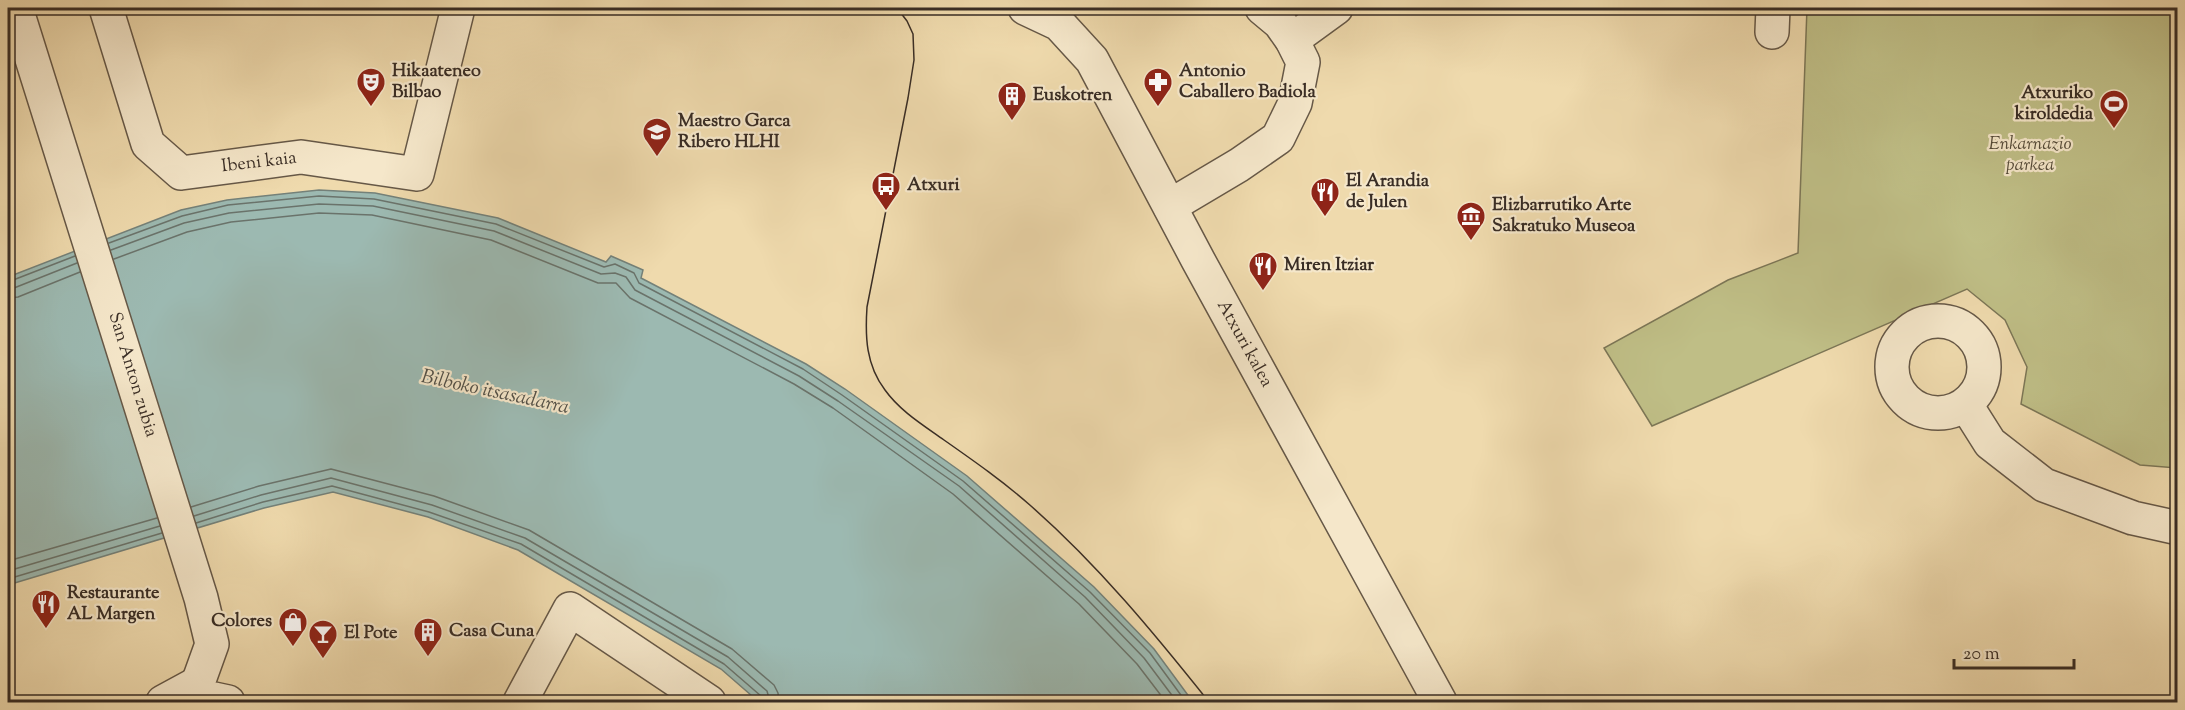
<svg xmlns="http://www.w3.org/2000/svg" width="2185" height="710" font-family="'Sorts Mill Goudy',serif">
  <rect width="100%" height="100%" fill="#efdaad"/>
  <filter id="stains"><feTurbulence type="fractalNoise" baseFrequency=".00333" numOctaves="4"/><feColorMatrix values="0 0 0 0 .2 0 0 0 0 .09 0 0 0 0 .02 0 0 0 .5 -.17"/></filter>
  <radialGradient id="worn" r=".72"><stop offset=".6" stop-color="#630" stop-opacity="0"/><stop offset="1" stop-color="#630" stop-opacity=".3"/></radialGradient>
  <path fill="#bfbe86" stroke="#7c7656" stroke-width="1.5" d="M1807 8H2177V468L2140 465 2021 404 2027 367 2005 320 1967 289 1652 426 1604 348 1728 280 1798 253Z"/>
  <path fill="#9cb9b1" stroke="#748179" stroke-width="1.5" d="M319 190 375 193 498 218 606 262 611 256 643 270 641 278 806 364 845 389 967 476 1094 587 1154 649 1193 702H759L721 669 518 550 428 517 333 492 264 508 8 585V277L181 210 227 200Z"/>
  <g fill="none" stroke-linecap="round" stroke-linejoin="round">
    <g stroke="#6a736b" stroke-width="1.5">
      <path d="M109 243 182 216 228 205 319 196 374 199 496 224 604 267 615 264 634 273 639 283 803 369 842 395 963 481 1090 592 1150 653 1186 702"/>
      <path d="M111 250 184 223 229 213 319 204 373 206 494 231 601 274 615 273 626 277 635 290 799 376 838 401 959 486 1085 597 1144 658 1177 702"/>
      <path d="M114 259 187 232 231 222 319 213 372 215 491 240 598 283H616L630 298 794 384 833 408 953 494 1079 604 1137 664 1166 702"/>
      <path d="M8 282 75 256"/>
      <path d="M8 289 14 288 77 263"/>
      <path d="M8 298 18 297 80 272"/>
      <path d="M191 507 259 486 331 469 434 496 529 530 732 649 774 685 778 693 779 702"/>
      <path d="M194 516 261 495 331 478 432 505 525 538 728 657 767 691 770 702"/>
      <path d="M196 523 263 502 332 486 429 512 521 544 724 664 761 696 763 702"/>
      <path d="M8 561 157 518"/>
      <path d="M8 571 160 526"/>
      <path d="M8 579 162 533"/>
    </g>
    <g stroke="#665847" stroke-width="36">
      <g id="minor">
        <path d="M106 8 148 144 181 173 301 157 417 174 458 8"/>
        <path d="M1772 32 1773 8"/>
        <path d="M1292 40 1336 8"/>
        <path d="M1170 206 1239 165 1278 138 1295 103 1303 62 1292 40 1280 23 1262 8"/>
        <circle cx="1938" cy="367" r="46"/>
        <path d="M1966 405 1990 443 2044 485 2133 518 2178 528"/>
        <path d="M214 699 228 702"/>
        <path d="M520 702 570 609 709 702"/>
      </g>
    </g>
    <g stroke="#665847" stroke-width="36">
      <g id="tertiary">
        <path d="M16 8 201 598 212 644 198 683"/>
        <path d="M1025 8 1059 24 1092 60 1198 260 1440 702"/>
        <path d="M163 702 198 683"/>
      </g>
    </g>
    <use href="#minor" stroke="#f5e7ca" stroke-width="33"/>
    <use href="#tertiary" stroke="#f5e7ca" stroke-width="33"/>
    <path stroke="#392d25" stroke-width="1.5" d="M897 8 907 21 913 34 914 60 908 98 867 307C865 337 866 365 885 390 900 411 923 425 944 440 974 461 1004 482 1031 506 1098 565 1154 633 1209 702"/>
  </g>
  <defs>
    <g id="theatre-pin" transform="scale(1.5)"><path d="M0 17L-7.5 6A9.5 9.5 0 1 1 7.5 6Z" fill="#8f2418" stroke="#f5e7ca"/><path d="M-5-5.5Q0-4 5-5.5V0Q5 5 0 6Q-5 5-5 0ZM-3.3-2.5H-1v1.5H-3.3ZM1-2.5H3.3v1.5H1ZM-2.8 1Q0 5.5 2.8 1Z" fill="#fff"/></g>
    <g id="pharmacy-pin" transform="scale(1.5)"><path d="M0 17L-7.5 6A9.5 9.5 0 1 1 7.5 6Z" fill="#8f2418" stroke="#f5e7ca"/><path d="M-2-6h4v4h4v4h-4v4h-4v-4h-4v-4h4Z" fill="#fff"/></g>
    <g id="building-pin" transform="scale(1.5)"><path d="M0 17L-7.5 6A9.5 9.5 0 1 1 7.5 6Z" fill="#8f2418" stroke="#f5e7ca"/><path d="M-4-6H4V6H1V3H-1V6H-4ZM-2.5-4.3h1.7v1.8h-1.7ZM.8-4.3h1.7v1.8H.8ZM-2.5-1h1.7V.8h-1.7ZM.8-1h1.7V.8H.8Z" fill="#fff"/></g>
    <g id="stadium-pin" transform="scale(1.5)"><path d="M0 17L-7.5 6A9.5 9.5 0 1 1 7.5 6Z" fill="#8f2418" stroke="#f5e7ca"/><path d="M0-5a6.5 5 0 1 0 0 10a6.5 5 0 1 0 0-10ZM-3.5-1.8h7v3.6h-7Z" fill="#fff"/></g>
    <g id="school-pin" transform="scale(1.5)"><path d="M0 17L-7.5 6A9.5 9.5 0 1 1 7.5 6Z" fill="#8f2418" stroke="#f5e7ca"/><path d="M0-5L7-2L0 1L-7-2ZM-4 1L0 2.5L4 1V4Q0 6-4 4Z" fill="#fff"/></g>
    <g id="bus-pin" transform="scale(1.5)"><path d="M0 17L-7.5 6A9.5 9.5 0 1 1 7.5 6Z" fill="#8f2418" stroke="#f5e7ca"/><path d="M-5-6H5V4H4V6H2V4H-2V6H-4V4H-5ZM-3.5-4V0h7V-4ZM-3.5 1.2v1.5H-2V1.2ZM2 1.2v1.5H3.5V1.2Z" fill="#fff"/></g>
    <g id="restaurant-pin" transform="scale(1.5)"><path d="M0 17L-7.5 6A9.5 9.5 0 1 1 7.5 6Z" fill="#8f2418" stroke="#f5e7ca"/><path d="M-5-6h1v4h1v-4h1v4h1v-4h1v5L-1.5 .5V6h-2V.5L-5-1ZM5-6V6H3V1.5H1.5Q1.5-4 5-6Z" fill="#fff"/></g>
    <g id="museum-pin" transform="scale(1.5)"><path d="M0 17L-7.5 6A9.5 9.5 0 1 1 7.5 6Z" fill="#8f2418" stroke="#f5e7ca"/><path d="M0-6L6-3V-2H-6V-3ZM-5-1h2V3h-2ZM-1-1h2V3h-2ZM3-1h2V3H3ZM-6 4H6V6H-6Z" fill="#fff"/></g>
    <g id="shop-pin" transform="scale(1.5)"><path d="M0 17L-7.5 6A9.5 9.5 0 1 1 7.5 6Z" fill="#8f2418" stroke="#f5e7ca"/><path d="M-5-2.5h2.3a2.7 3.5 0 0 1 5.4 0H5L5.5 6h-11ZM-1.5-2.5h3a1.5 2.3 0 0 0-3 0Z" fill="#fff"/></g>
    <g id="bar-pin" transform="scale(1.5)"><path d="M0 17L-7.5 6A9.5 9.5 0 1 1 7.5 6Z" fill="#8f2418" stroke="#f5e7ca"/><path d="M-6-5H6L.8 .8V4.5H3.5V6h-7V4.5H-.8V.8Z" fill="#fff"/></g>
  </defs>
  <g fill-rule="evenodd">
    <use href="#theatre-pin" x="371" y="82"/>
    <use href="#pharmacy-pin" x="1158" y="82"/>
    <use href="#building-pin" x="1012" y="96"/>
    <use href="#stadium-pin" x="2114" y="104"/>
    <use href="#school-pin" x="657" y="132"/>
    <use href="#bus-pin" x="886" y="186"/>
    <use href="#restaurant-pin" x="1325" y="192"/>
    <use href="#museum-pin" x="1471" y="216"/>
    <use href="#restaurant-pin" x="1263" y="266"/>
    <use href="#restaurant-pin" x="46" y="604"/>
    <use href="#shop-pin" x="293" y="622"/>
    <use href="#building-pin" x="428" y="632"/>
    <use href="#bar-pin" x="323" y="634"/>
  </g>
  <g text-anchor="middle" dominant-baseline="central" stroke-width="4.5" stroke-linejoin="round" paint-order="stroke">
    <g font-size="18" font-weight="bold" fill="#392d25" stroke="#f5e7ca" text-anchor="start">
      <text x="392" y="72">Hikaateneo<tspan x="392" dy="21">Bilbao</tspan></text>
      <text x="1179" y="72">Antonio<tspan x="1179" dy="21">Caballero Badiola</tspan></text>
      <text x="2093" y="94" text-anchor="end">Atxuriko<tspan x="2093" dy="21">kiroldedia</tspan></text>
      <text x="1033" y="96">Euskotren</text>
      <text x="678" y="122">Maestro Garca<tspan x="678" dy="21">Ribero HLHI</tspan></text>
      <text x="1346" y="182">El Arandia<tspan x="1346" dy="21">de Julen</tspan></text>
      <text x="907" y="186">Atxuri</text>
      <text x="1492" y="206">Elizbarrutiko Arte<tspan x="1492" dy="21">Sakratuko Museoa</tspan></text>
      <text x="1284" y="266">Miren Itziar</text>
      <text x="67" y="594">Restaurante<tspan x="67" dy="21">AL Margen</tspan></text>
      <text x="272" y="622" text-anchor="end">Colores</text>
      <text x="449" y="632">Casa Cuna</text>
      <text x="344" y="634">El Pote</text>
    </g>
    <g font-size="18" font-style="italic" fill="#544a38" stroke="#f5e7ca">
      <text x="2030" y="145">Enkarnazio<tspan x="2030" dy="21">parkea</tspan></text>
    </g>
    <g font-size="18" fill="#392d25" stroke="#f5e7ca">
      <text transform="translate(259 163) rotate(-7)">Ibeni kaia</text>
      <text transform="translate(1244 344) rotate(61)">Atxuri kalea</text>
      <text transform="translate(132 375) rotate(73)">San Anton zubia</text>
    </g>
    <g font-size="20" font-style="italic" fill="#525048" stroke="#f5e7ca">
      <text transform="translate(495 393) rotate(12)">Bilboko itsasadarra</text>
    </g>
  </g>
  <rect width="2185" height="710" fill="none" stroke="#efdaad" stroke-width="30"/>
  <rect x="9" y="9" width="2167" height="692" fill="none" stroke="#392d25" stroke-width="3"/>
  <rect x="15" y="15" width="2155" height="680" fill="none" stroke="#392d25" stroke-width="1.5"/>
  <path d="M1954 659v9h120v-9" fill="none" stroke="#392d25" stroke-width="3"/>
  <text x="1963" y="659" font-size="18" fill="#392d25" stroke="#f5e7ca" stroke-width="4.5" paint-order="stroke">20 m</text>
  <rect width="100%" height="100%" filter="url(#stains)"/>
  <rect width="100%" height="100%" fill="url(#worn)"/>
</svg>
